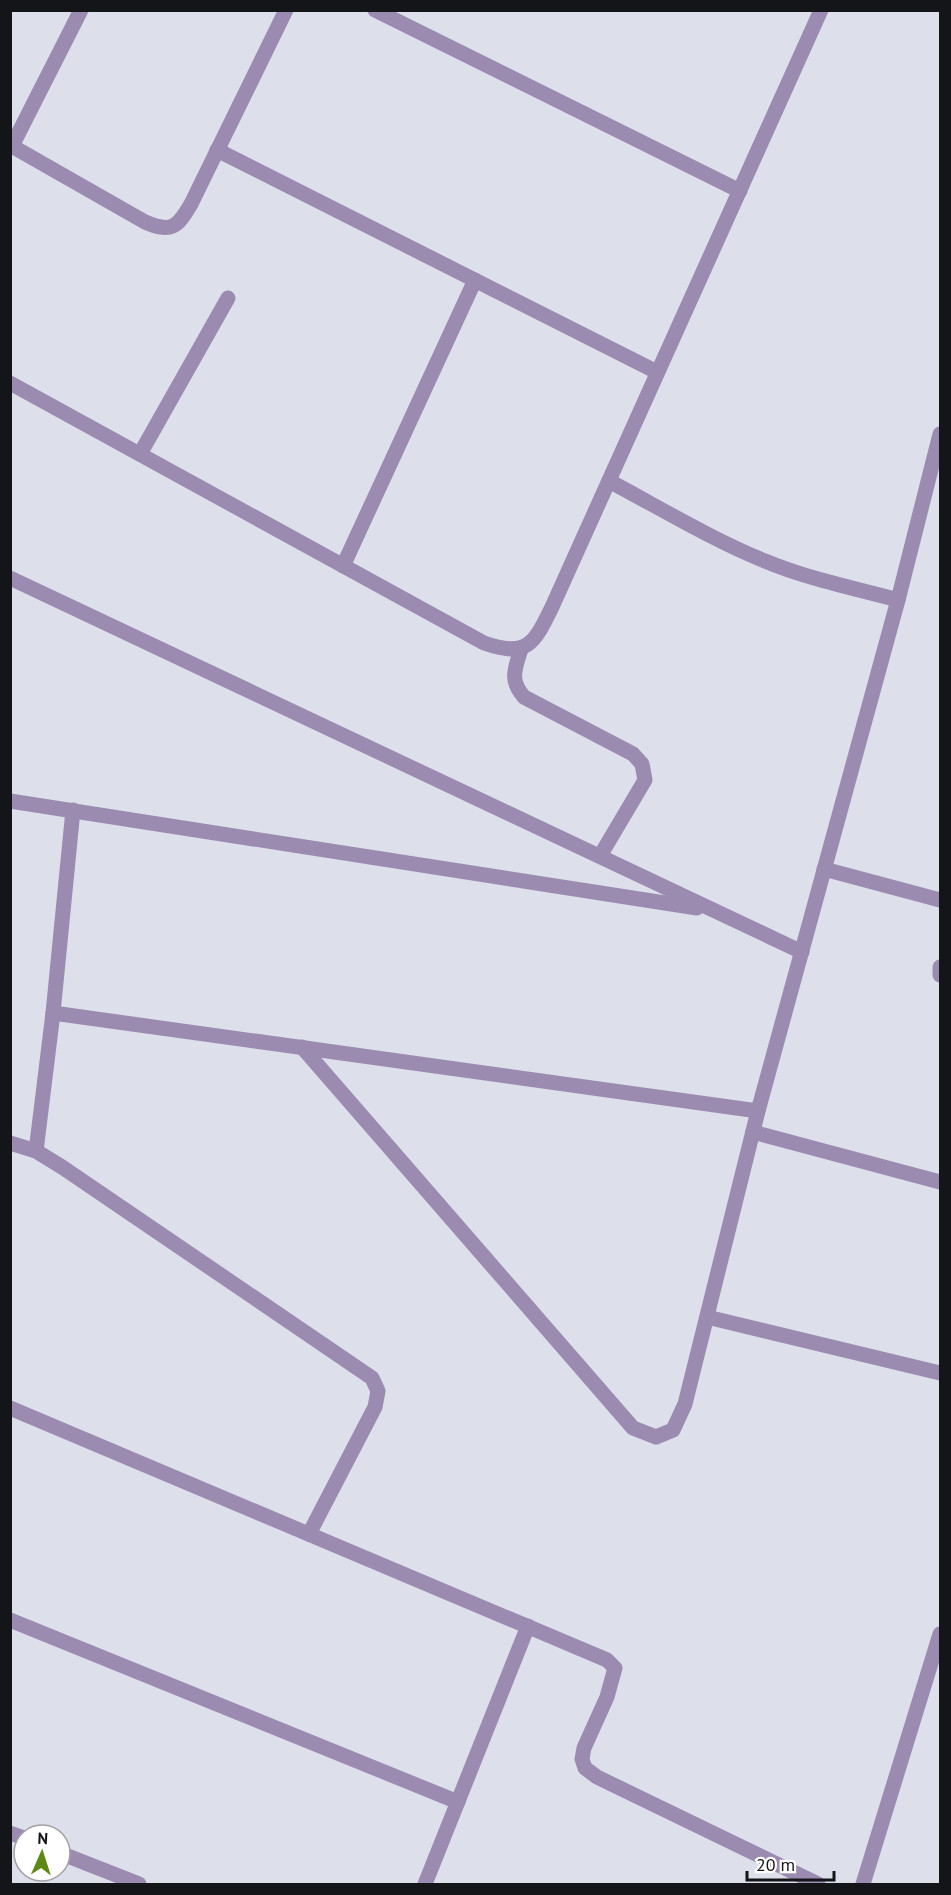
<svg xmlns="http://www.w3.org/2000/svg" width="951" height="1895" font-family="'PT Sans',sans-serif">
  <rect width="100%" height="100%" fill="#dde0ea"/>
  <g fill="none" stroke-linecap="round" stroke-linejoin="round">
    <g stroke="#9b8bb1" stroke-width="15">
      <path d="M375 10 740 191"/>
      <path d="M10 145 145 222C171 233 177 228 191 204L286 10"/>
      <path d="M12 146 81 10"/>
      <path d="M217 150 657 372"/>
      <path d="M10 383 484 643C527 658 534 644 552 607L821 10"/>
      <path d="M140 454 228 298"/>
      <path d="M609 481C660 508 711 539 765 561 808 579 854 588 898 600"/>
      <path d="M343 566 475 280"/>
      <path d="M10 578 802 952"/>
      <path d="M521 649C515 669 509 680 524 697L633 754 642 764 645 780 600 856"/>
      <path d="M10 801 697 908"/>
      <path d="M824 869 940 900"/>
      <path d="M940 967V975"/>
      <path d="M53 1013 758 1111"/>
      <path d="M302 1047 633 1428 656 1437 673 1430 685 1404 758 1111 898 600 940 434"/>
      <path d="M753 1132 940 1182"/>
      <path d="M10 1143 36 1151 62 1167 372 1378 378 1391 375 1407 309 1534"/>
      <path d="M36 1151 53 1013 73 810"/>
      <path d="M707 1317 940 1373"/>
      <path d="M10 1408 607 1660 615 1668 607 1697 584 1748 582 1759 585 1768 597 1777 818 1884"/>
      <path d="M10 1620 458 1802"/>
      <path d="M10 1833 24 1838"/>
      <path d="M60 1853 139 1884"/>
      <path d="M425 1884 528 1626"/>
      <path d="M863 1884 940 1634"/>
    </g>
  </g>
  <rect width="951" height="1895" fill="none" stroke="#141519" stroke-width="24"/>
  <g transform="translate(42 1853) rotate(3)"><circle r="28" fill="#ffffff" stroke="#a1a1a3" stroke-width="1.5"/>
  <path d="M0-4.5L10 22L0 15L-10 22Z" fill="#5d8816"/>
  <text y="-9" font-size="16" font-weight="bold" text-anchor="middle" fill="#141519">N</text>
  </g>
  <path d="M747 1871v9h87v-9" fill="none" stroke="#141519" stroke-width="3"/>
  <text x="756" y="1871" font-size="18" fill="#141519" stroke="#ffffff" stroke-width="4.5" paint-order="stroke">20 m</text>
</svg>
